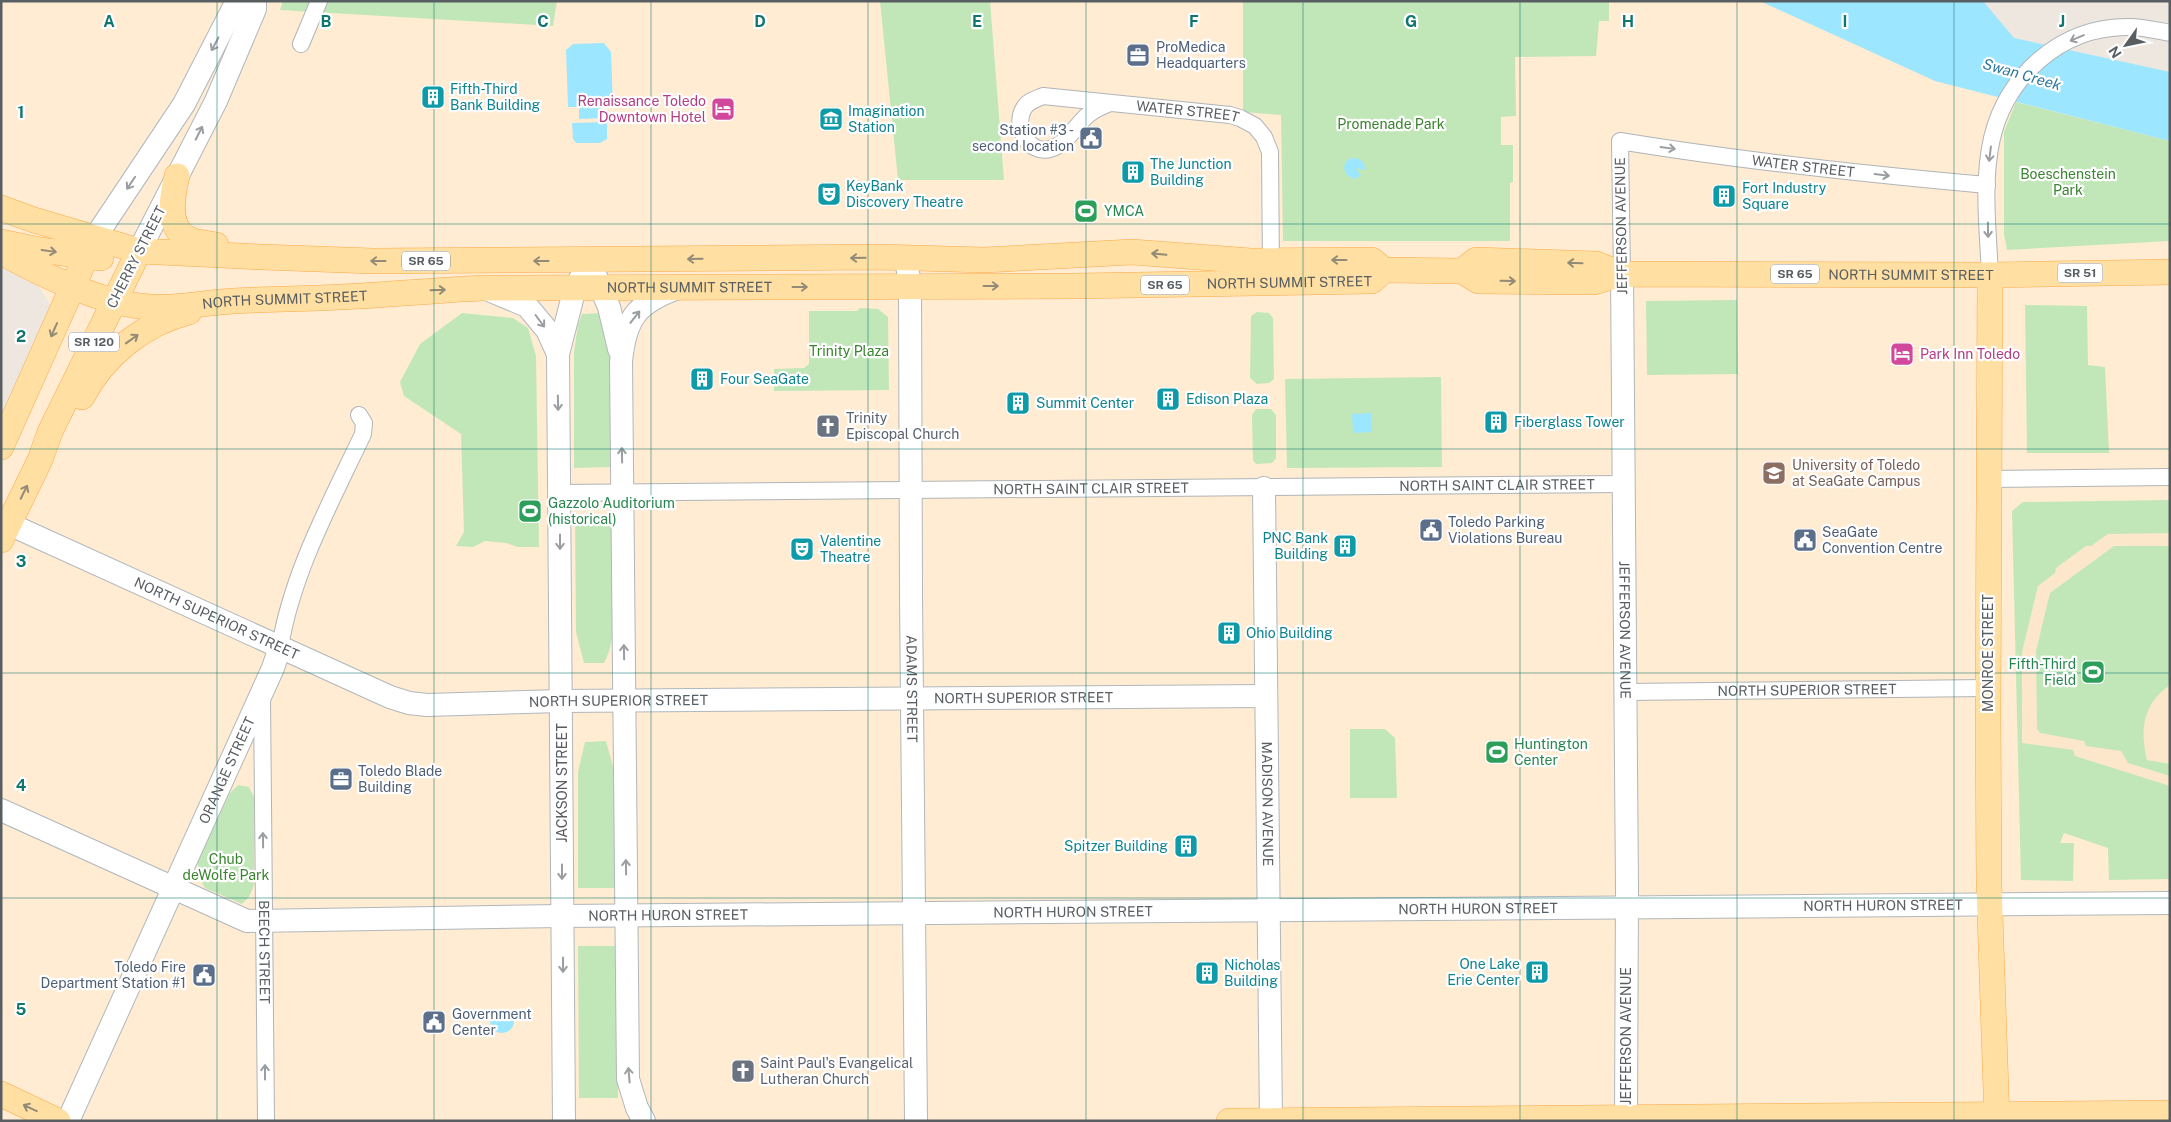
<svg xmlns="http://www.w3.org/2000/svg" width="2171" height="1122" font-family="'Public Sans',sans-serif">
  <rect width="100%" height="100%" fill="#ede7df"/>
  <path fill="#ffecd2" d="M1 1H1760L1935 81 2170 141V1121H1V421L53 309 38 285 1 264Z"/>
  <g fill="#c1e7b9">
    <path d="M283 1H557L553 26 280 10Z"/>
    <path d="M880 1H990L1004 180H898Z"/>
    <path d="M1243 1H1609V21H1599L1596 56 1515 57 1516 116 1501 117V145H1513V182L1510 183V241H1283L1281 115 1243 112Z"/>
    <path d="M2016 102 2170 141V241L2007 250 2004 235V132Z"/>
    <path d="M1737 300 1738 374 1647 375 1646 301Z"/>
    <path d="M2025 305 2087 306 2088 365 2105 367 2109 453H2027Z"/>
    <path d="M860 308 878 309 888 317 889 390 774 391V369L804 368 809 364V311H857Z"/>
    <path d="M1257 312 1269 313 1273 318 1274 379 1269 383 1257 384 1250 378 1251 316Z"/>
    <path d="M462 313 513 318 528 328 536 356 539 547H518L506 543 485 541 473 547 456 546 464 532 461 434 404 396 400 382 420 344Z"/>
    <path d="M603 313 611 345 613 467 574 468V352L578 325 582 314Z"/>
    <path d="M1441 377 1442 467 1287 468 1285 379Z"/>
    <path d="M1256 409H1271L1276 415V458L1272 463 1256 464 1253 460 1252 415Z"/>
    <path d="M2170 500V879L2109 880 2108 848 2064 833 2060 843H2074L2073 881 2021 880 2012 511 2023 502Z"/>
    <path d="M575 517 613 518C614 556 622 632 604 663H584L576 632Z"/>
    <path d="M1350 729H1385L1395 738 1397 798H1350Z"/>
    <path d="M606 741 615 774 617 888H578V772L585 742Z"/>
    <path d="M238 785 249 787 254 797V885L249 897 242 904 205 888 198 876V861L230 793Z"/>
    <path d="M578 946H617L618 1098H579Z"/>
  </g>
  <g fill="#fde7ca">
    <path d="M2170 533V546H2114L2050 593 2036 651 2037 729 2040 733 2084 741 2086 746 2121 751 2128 763 2170 776V786L2075 756 2073 750 2022 743V652L2038 586 2055 573 2056 568 2086 546H2091L2108 534Z"/>
    <path d="M2170 685V764L2147 760C2140 731 2142 704 2170 685Z"/>
  </g>
  <g fill="#9de6ff">
    <path d="M1760 1H1983L2014 38 2170 72V141L1935 81Z"/>
    <path d="M604 43 611 52 613 107 601 108 602 118 579 119V107H568L566 50 573 44Z"/>
    <path d="M607 122V139L600 143H576L573 139 572 123Z"/>
    <path d="M1352 158 1359 159 1364 163 1365 170 1356 168 1361 176 1353 179 1346 174C1342 166 1345 160 1352 158Z"/>
    <path d="M1371 413 1372 432 1353 433 1352 414Z"/>
    <circle cx="502" cy="1021" r="12"/>
  </g>
  <g fill="none" stroke-linecap="round" stroke-linejoin="round">
    <g stroke="#b0b4b8" stroke-width="18">
      <g id="street">
        <path d="M301 44 319 1"/>
        <path id="s1" d="M1110 103C1103 106 1095 109 1089 114 1075 125 1068 144 1050 149 1028 155 1013 125 1024 108 1028 101 1036 99 1043 96L1230 115 1240 118 1255 126 1264 137 1270 152 1271 270"/>
        <path id="s2" d="M1622 274 1620 141C1742 161 1864 174 1987 185"/>
        <path d="M1990 275C1988 231 1982 182 1992 138 2007 76 2060 28 2125 27 2140 26 2155 30 2170 33"/>
        <path d="M1988 479 2170 477"/>
        <path id="s3" d="M559 493 1623 484"/>
        <path d="M280 647C292 573 331 502 363 434L364 423 359 415"/>
        <path id="s4" d="M1626 692 1988 688"/>
        <path id="s5" d="M262 698 266 1121"/>
      </g>
    </g>
    <g stroke="#b1b7bc" stroke-width="24">
      <g id="secondary">
        <path d="M94 239 184 104 237 1"/>
        <path d="M139 251 216 101 255 9V1"/>
        <path id="s6" d="M906 258 910 286 911 595 916 1121"/>
        <path d="M594 272 609 307 619 349"/>
        <path id="s7" d="M1622 274 1627 890 1626 1121"/>
        <path d="M484 288 527 306 547 330 558 354"/>
        <path id="s8" d="M1264 488 1271 1121"/>
        <path id="s9" d="M1 524H9L390 697 409 703 427 705 561 701 1266 696"/>
        <path id="s10" d="M1 810 247 921 563 916 2170 903"/>
        <path id="s11" d="M68 1121 273 668 280 647"/>
        <path d="M564 1121 558 354 575 288 590 261"/>
        <path d="M644 1121 637 1108 628 1079 621 362C625 319 636 303 678 288"/>
      </g>
    </g>
    <g stroke="#fca949" stroke-width="26">
      <g id="primary">
        <path d="M177 176C172 196 166 227 188 239 196 243 207 243 216 245"/>
        <path id="s12" d="M1 208 34 220 139 251 262 257 373 261 879 257 984 260 1132 252 1251 261 1372 260 1384 270 1462 271 1478 281 1594 282 1622 274 1990 275 2170 272"/>
        <path d="M1 242 40 250 101 258"/>
        <path id="s13" d="M1 252C38 273 97 301 139 306 170 310 202 303 233 301 269 299 304 299 340 297 388 295 436 290 484 288L1075 286 1372 281 1384 270"/>
        <path d="M1462 271 1476 260 1596 264 1622 274"/>
        <path d="M1990 275 1988 712 1989 885 1997 1121"/>
        <path d="M82 397C104 355 143 324 189 312"/>
        <path d="M1 447 94 239"/>
        <path d="M1 540 40 460 50 432 139 251"/>
        <path d="M1 1094 58 1121"/>
        <path d="M1229 1121 2170 1113"/>
      </g>
    </g>
    <use href="#street" stroke="#fff" stroke-width="16"/>
    <use href="#secondary" stroke="#fff" stroke-width="22"/>
    <use href="#primary" stroke="#ffdfa2" stroke-width="25"/>
  </g>
  <defs><path id="oneway-shaft" d="M-6 0H5M1.5-3L5.5 0L1.5 3" fill="none" stroke-width="1.6" stroke-linecap="round" stroke-linejoin="round" transform="scale(1.25)"/></defs>
  <g stroke="#9b9ea1">
    <use href="#oneway-shaft" transform="translate(2077 38) rotate(157)"/>
    <use href="#oneway-shaft" transform="translate(215 44) rotate(118)"/>
    <use href="#oneway-shaft" transform="translate(199 133) rotate(-63)"/>
    <use href="#oneway-shaft" transform="translate(1668 148) rotate(8)"/>
    <use href="#oneway-shaft" transform="translate(1990 154) rotate(97)"/>
    <use href="#oneway-shaft" transform="translate(1882 175) rotate(7)"/>
    <use href="#oneway-shaft" transform="translate(131 183) rotate(124)"/>
    <use href="#oneway-shaft" transform="translate(1988 230) rotate(89)"/>
    <use href="#oneway-shaft" transform="translate(635 317) rotate(-52)"/>
    <use href="#oneway-shaft" transform="translate(540 321) rotate(53)"/>
    <use href="#oneway-shaft" transform="translate(558 403) rotate(89)"/>
    <use href="#oneway-shaft" transform="translate(622 455) rotate(-91)"/>
    <use href="#oneway-shaft" transform="translate(560 542) rotate(90)"/>
    <use href="#oneway-shaft" transform="translate(624 652) rotate(-91)"/>
    <use href="#oneway-shaft" transform="translate(263 840) rotate(-91)"/>
    <use href="#oneway-shaft" transform="translate(626 867) rotate(-91)"/>
    <use href="#oneway-shaft" transform="translate(562 872) rotate(90)"/>
    <use href="#oneway-shaft" transform="translate(563 965) rotate(90)"/>
    <use href="#oneway-shaft" transform="translate(265 1072) rotate(-90)"/>
    <use href="#oneway-shaft" transform="translate(629 1075) rotate(-95)"/>
  </g>
  <g stroke="#928b78">
    <use href="#oneway-shaft" transform="translate(49 251) rotate(8)"/>
    <use href="#oneway-shaft" transform="translate(1159 254) rotate(-175)"/>
    <use href="#oneway-shaft" transform="translate(858 258) rotate(179)"/>
    <use href="#oneway-shaft" transform="translate(695 259) rotate(179)"/>
    <use href="#oneway-shaft" transform="translate(1339 260) rotate(180)"/>
    <use href="#oneway-shaft" transform="translate(378 261) rotate(-180)"/>
    <use href="#oneway-shaft" transform="translate(541 261) rotate(-180)"/>
    <use href="#oneway-shaft" transform="translate(1575 263) rotate(-178)"/>
    <use href="#oneway-shaft" transform="translate(1508 281) rotate(1)"/>
    <use href="#oneway-shaft" transform="translate(991 286)"/>
    <use href="#oneway-shaft" transform="translate(800 287)"/>
    <use href="#oneway-shaft" transform="translate(438 290) rotate(-2)"/>
    <use href="#oneway-shaft" transform="translate(54 330) rotate(114)"/>
    <use href="#oneway-shaft" transform="translate(132 339) rotate(-36)"/>
    <use href="#oneway-shaft" transform="translate(24 492) rotate(-64)"/>
    <use href="#oneway-shaft" transform="translate(30 1108) rotate(-155)"/>
  </g>
  <path fill="none" stroke="#0f766e" stroke-width="1" stroke-opacity="0.55" d="M217 1V1121M434 1V1121M651 1V1121M868 1V1121M1086 1V1121M1303 1V1121M1520 1V1121M1737 1V1121M1954 1V1121M1 224H2170M1 449H2170M1 673H2170M1 898H2170"/>
  <defs>
    <g id="office-square" transform="scale(1.25)"><rect x="-9" y="-9" width="18" height="18" rx="4" fill="#5c6f8a" stroke="#fff"/><path d="M-6-3h4V-5.5h4V-3h4V5H-6ZM-1-4.5V-3h2v-1.5ZM-6 0V1H6V0Z" fill="#fff"/></g>
    <g id="building-square" transform="scale(1.25)"><rect x="-9" y="-9" width="18" height="18" rx="4" fill="#0f9aa8" stroke="#fff"/><path d="M-4-6H4V6H1V3H-1V6H-4ZM-2.5-4.3h1.7v1.8h-1.7ZM.8-4.3h1.7v1.8H.8ZM-2.5-1h1.7V.8h-1.7ZM.8-1h1.7V.8H.8Z" fill="#fff"/></g>
    <g id="hotel-square" transform="scale(1.25)"><rect x="-9" y="-9" width="18" height="18" rx="4" fill="#d1479c" stroke="#fff"/><path d="M-6-4.5h1.5V1H6V5H4.5V3h-9V5H-6ZM-4 0a1.8 1.8 0 1 1 3.6 0ZM.5 0V-2.5h3Q6-2.5 6 0Z" fill="#fff"/></g>
    <g id="museum-square" transform="scale(1.25)"><rect x="-9" y="-9" width="18" height="18" rx="4" fill="#0f9aa8" stroke="#fff"/><path d="M0-6L6-3V-2H-6V-3ZM-5-1h2V3h-2ZM-1-1h2V3h-2ZM3-1h2V3H3ZM-6 4H6V6H-6Z" fill="#fff"/></g>
    <g id="civic-square" transform="scale(1.25)"><rect x="-9" y="-9" width="18" height="18" rx="4" fill="#5c6f8a" stroke="#fff"/><path d="M-.6-6.5H3V-4.5H.6V-3L4-1V1h2V6H-6V1h2V-1L-.6-3ZM-1.2 2.5V6h2.4V2.5Z" fill="#fff"/></g>
    <g id="theatre-square" transform="scale(1.25)"><rect x="-9" y="-9" width="18" height="18" rx="4" fill="#0f9aa8" stroke="#fff"/><path d="M-5-5.5Q0-4 5-5.5V0Q5 5 0 6Q-5 5-5 0ZM-3.3-2.5H-1v1.5H-3.3ZM1-2.5H3.3v1.5H1ZM-2.8 1Q0 5.5 2.8 1Z" fill="#fff"/></g>
    <g id="stadium-square" transform="scale(1.25)"><rect x="-9" y="-9" width="18" height="18" rx="4" fill="#2e9e5b" stroke="#fff"/><path d="M0-5a6.5 5 0 1 0 0 10a6.5 5 0 1 0 0-10ZM-3.5-1.8h7v3.6h-7Z" fill="#fff"/></g>
    <g id="church-square" transform="scale(1.25)"><rect x="-9" y="-9" width="18" height="18" rx="4" fill="#6b7280" stroke="#fff"/><path d="M-1.2-6h2.4v3.5h3.3v2.4h-3.3V6h-2.4V-.1h-3.3v-2.4h3.3Z" fill="#fff"/></g>
    <g id="university-square" transform="scale(1.25)"><rect x="-9" y="-9" width="18" height="18" rx="4" fill="#8d6e63" stroke="#fff"/><path d="M0-5L7-2L0 1L-7-2ZM-4 1L0 2.5L4 1V4Q0 6-4 4Z" fill="#fff"/></g>
  </defs>
  <g fill-rule="evenodd">
    <use href="#office-square" x="1138" y="55"/>
    <use href="#building-square" x="433" y="97"/>
    <use href="#hotel-square" x="723" y="109"/>
    <use href="#museum-square" x="831" y="119"/>
    <use href="#civic-square" x="1091" y="138"/>
    <use href="#building-square" x="1133" y="172"/>
    <use href="#theatre-square" x="829" y="194"/>
    <use href="#building-square" x="1724" y="196"/>
    <use href="#stadium-square" x="1086" y="211"/>
    <use href="#hotel-square" x="1902" y="354"/>
    <use href="#building-square" x="702" y="379"/>
    <use href="#building-square" x="1168" y="399"/>
    <use href="#building-square" x="1018" y="403"/>
    <use href="#building-square" x="1496" y="422"/>
    <use href="#church-square" x="828" y="426"/>
    <use href="#university-square" x="1774" y="473"/>
    <use href="#stadium-square" x="530" y="511"/>
    <use href="#civic-square" x="1431" y="530"/>
    <use href="#civic-square" x="1805" y="540"/>
    <use href="#building-square" x="1345" y="546"/>
    <use href="#theatre-square" x="802" y="549"/>
    <use href="#building-square" x="1229" y="633"/>
    <use href="#stadium-square" x="2093" y="672"/>
    <use href="#stadium-square" x="1497" y="752"/>
    <use href="#office-square" x="341" y="779"/>
    <use href="#building-square" x="1186" y="846"/>
    <use href="#building-square" x="1537" y="972"/>
    <use href="#building-square" x="1207" y="973"/>
    <use href="#civic-square" x="204" y="975"/>
    <use href="#civic-square" x="434" y="1022"/>
    <use href="#church-square" x="743" y="1071"/>
  </g>
  <g text-anchor="middle" dominant-baseline="central" stroke-width="4.5" stroke-linejoin="round" paint-order="stroke">
    <g fill="#fff" stroke="#8a8e91" stroke-width="1">
      <rect x="402" y="251.5" width="48" height="19" rx="4"/>
      <rect x="2057.5" y="263.5" width="45" height="19" rx="4"/>
      <rect x="1771" y="264.5" width="48" height="19" rx="4"/>
      <rect x="1141" y="275.5" width="48" height="19" rx="4"/>
      <rect x="69" y="332.5" width="50" height="19" rx="4"/>
    </g>
    <g font-size="12" font-weight="bold" fill="#585e62">
      <text x="426" y="261">SR 65</text>
      <text x="2080" y="273">SR 51</text>
      <text x="1795" y="274">SR 65</text>
      <text x="1165" y="285">SR 65</text>
      <text x="94" y="342">SR 120</text>
    </g>
    <g font-size="14" fill="#4e5e75" stroke="#fff" text-anchor="start">
      <text x="1156" y="47">ProMedica<tspan x="1156" dy="16">Headquarters</tspan></text>
      <text x="1074" y="130" text-anchor="end">Station #3 -<tspan x="1074" dy="16">second location</tspan></text>
      <text x="1448" y="522">Toledo Parking<tspan x="1448" dy="16">Violations Bureau</tspan></text>
      <text x="1822" y="532">SeaGate<tspan x="1822" dy="16">Convention Centre</tspan></text>
      <text x="358" y="771">Toledo Blade<tspan x="358" dy="16">Building</tspan></text>
      <text x="186" y="967" text-anchor="end">Toledo Fire<tspan x="186" dy="16">Department Station #1</tspan></text>
      <text x="452" y="1014">Government<tspan x="452" dy="16">Center</tspan></text>
    </g>
    <g font-size="14" fill="#0d838f" stroke="#fff" text-anchor="start">
      <text x="450" y="89">Fifth-Third<tspan x="450" dy="16">Bank Building</tspan></text>
      <text x="848" y="111">Imagination<tspan x="848" dy="16">Station</tspan></text>
      <text x="1150" y="164">The Junction<tspan x="1150" dy="16">Building</tspan></text>
      <text x="846" y="186">KeyBank<tspan x="846" dy="16">Discovery Theatre</tspan></text>
      <text x="1742" y="188">Fort Industry<tspan x="1742" dy="16">Square</tspan></text>
      <text x="720" y="379">Four SeaGate</text>
      <text x="1186" y="399">Edison Plaza</text>
      <text x="1036" y="403">Summit Center</text>
      <text x="1514" y="422">Fiberglass Tower</text>
      <text x="1328" y="538" text-anchor="end">PNC Bank<tspan x="1328" dy="16">Building</tspan></text>
      <text x="820" y="541">Valentine<tspan x="820" dy="16">Theatre</tspan></text>
      <text x="1246" y="633">Ohio Building</text>
      <text x="1168" y="846" text-anchor="end">Spitzer Building</text>
      <text x="1520" y="964" text-anchor="end">One Lake<tspan x="1520" dy="16">Erie Center</tspan></text>
      <text x="1224" y="965">Nicholas<tspan x="1224" dy="16">Building</tspan></text>
    </g>
    <g font-size="14" fill="#b23c85" stroke="#fff" text-anchor="end">
      <text x="706" y="101">Renaissance Toledo<tspan x="706" dy="16">Downtown Hotel</tspan></text>
      <text x="1920" y="354" text-anchor="start">Park Inn Toledo</text>
    </g>
    <g font-size="14" fill="#585e62" stroke="#fff">
      <text stroke="none"><textPath href="#s1" startOffset="306">WATER STREET</textPath></text>
      <text stroke="none"><textPath href="#s2" startOffset="318">WATER STREET</textPath></text>
      <text transform="translate(1621 226) rotate(-91)">JEFFERSON AVENUE</text>
      <text transform="translate(136 257) rotate(-63)">CHERRY STREET</text>
      <text stroke="none"><textPath href="#s12" startOffset="1925">NORTH SUMMIT STREET</textPath></text>
      <text stroke="none"><textPath href="#s13" startOffset="1300">NORTH SUMMIT STREET</textPath></text>
      <text stroke="none"><textPath href="#s13" startOffset="700">NORTH SUMMIT STREET</textPath></text>
      <text stroke="none"><textPath href="#s13" startOffset="295">NORTH SUMMIT STREET</textPath></text>
      <text stroke="none"><textPath href="#s3" startOffset="938">NORTH SAINT CLAIR STREET</textPath></text>
      <text stroke="none"><textPath href="#s3" startOffset="532">NORTH SAINT CLAIR STREET</textPath></text>
      <text stroke="none"><textPath href="#s9" startOffset="236">NORTH SUPERIOR STREET</textPath></text>
      <text stroke="none"><textPath href="#s7" startOffset="356">JEFFERSON AVENUE</textPath></text>
      <text transform="translate(1988 653) rotate(-90)">MONROE STREET</text>
      <text stroke="none"><textPath href="#s6" startOffset="431">ADAMS STREET</textPath></text>
      <text stroke="none"><textPath href="#s4" startOffset="181">NORTH SUPERIOR STREET</textPath></text>
      <text stroke="none"><textPath href="#s9" startOffset="1061">NORTH SUPERIOR STREET</textPath></text>
      <text stroke="none"><textPath href="#s9" startOffset="656">NORTH SUPERIOR STREET</textPath></text>
      <text stroke="none"><textPath href="#s11" startOffset="385">ORANGE STREET</textPath></text>
      <text transform="translate(562 783) rotate(-90)">JACKSON STREET</text>
      <text stroke="none"><textPath href="#s8" startOffset="316">MADISON AVENUE</textPath></text>
      <text stroke="none"><textPath href="#s10" startOffset="1906">NORTH HURON STREET</textPath></text>
      <text stroke="none"><textPath href="#s10" startOffset="1501">NORTH HURON STREET</textPath></text>
      <text stroke="none"><textPath href="#s10" startOffset="1096">NORTH HURON STREET</textPath></text>
      <text stroke="none"><textPath href="#s10" startOffset="691">NORTH HURON STREET</textPath></text>
      <text stroke="none"><textPath href="#s5" startOffset="254">BEECH STREET</textPath></text>
      <text transform="translate(1626 1036) rotate(-90)">JEFFERSON AVENUE</text>
    </g>
    <g font-size="14" fill="#39842e" stroke="#fff">
      <text x="1391" y="124">Promenade Park</text>
      <text x="2068" y="174">Boeschenstein<tspan x="2068" dy="16">Park</tspan></text>
      <text x="849" y="351">Trinity Plaza</text>
      <text x="226" y="859">Chub<tspan x="226" dy="16">deWolfe Park</tspan></text>
    </g>
    <g font-size="14" fill="#27864d" stroke="#fff" text-anchor="start">
      <text x="1104" y="211">YMCA</text>
      <text x="548" y="503">Gazzolo Auditorium<tspan x="548" dy="16">(historical)</tspan></text>
      <text x="2076" y="664" text-anchor="end">Fifth-Third<tspan x="2076" dy="16">Field</tspan></text>
      <text x="1514" y="744">Huntington<tspan x="1514" dy="16">Center</tspan></text>
    </g>
    <g font-size="14" fill="#5b616d" stroke="#fff" text-anchor="start">
      <text x="846" y="418">Trinity<tspan x="846" dy="16">Episcopal Church</tspan></text>
      <text x="760" y="1063">Saint Paul's Evangelical<tspan x="760" dy="16">Lutheran Church</tspan></text>
    </g>
    <g font-size="14" fill="#785e54" stroke="#fff" text-anchor="start">
      <text x="1792" y="465">University of Toledo<tspan x="1792" dy="16">at SeaGate Campus</tspan></text>
    </g>
    <g font-size="15" font-style="italic" fill="#2e789c" stroke="#fff">
      <text transform="translate(2022 74) rotate(16)">Swan Creek</text>
    </g>
  </g>
  <g font-size="16" text-anchor="middle" font-weight="bold" fill="#0f766e" stroke="#fff" stroke-width="4.5" stroke-linejoin="round" paint-order="stroke">
    <text x="109" y="27">A</text>
    <text x="326" y="27">B</text>
    <text x="543" y="27">C</text>
    <text x="760" y="27">D</text>
    <text x="977" y="27">E</text>
    <text x="1194" y="27">F</text>
    <text x="1411" y="27">G</text>
    <text x="1628" y="27">H</text>
    <text x="1845" y="27">I</text>
    <text x="2062" y="27">J</text>
    <text x="21" y="118">1</text>
    <text x="21" y="342">2</text>
    <text x="21" y="567">3</text>
    <text x="21" y="791">4</text>
    <text x="21" y="1015">5</text>
  </g>
  <rect width="2171" height="1122" fill="none" stroke="#585e62" stroke-width="5"/>
  <g transform="translate(2126 45) rotate(237)" stroke="#ffffff" stroke-width="4" paint-order="stroke">
  <path d="M0-4L9 19L0 12L-9 19Z" fill="#585e62"/>
  <text y="-8" font-size="14" font-weight="bold" text-anchor="middle" fill="#585e62">N</text>
  </g>
</svg>
